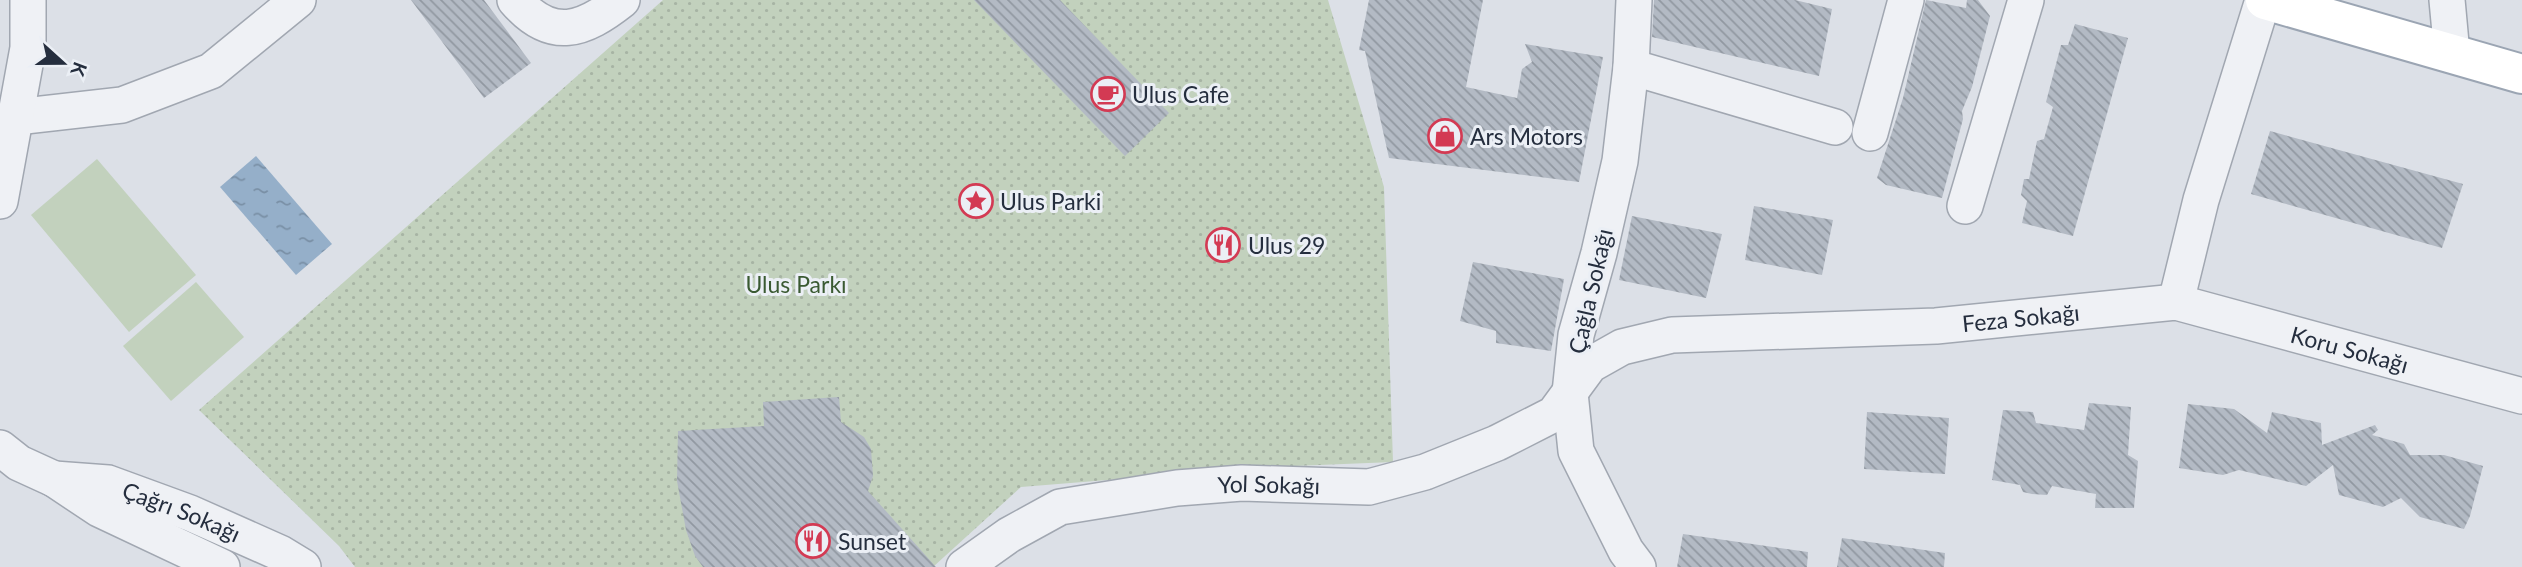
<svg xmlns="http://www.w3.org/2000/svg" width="2522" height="567" font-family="Lato,sans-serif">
  <defs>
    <pattern id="park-dots" width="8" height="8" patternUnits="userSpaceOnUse" patternTransform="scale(1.75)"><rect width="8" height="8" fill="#c2d1bd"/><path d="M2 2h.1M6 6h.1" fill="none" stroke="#a7b4a4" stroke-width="1.8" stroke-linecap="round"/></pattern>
    <pattern id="water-ripples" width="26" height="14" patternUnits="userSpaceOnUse" patternTransform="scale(1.75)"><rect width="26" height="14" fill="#95afc9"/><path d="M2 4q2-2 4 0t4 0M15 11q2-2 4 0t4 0" fill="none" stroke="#798fa5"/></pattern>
    <pattern id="building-back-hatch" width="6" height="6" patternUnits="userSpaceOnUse" patternTransform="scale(1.75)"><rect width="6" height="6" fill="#b3bac4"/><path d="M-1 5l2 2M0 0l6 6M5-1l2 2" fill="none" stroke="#9198a1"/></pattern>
  </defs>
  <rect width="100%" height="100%" fill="#dce0e7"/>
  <g fill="#c2d1bd">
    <path d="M97 159 196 275 129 332 31 215Z"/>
    <path d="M196 282 244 337 171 401 123 346Z"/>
  </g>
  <path fill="url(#park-dots)" d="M663 0H1328L1384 187 1393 462 1268 467 1021 487 933 567H355L339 546 199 410Z"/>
  <path fill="url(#water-ripples)" d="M256 156 332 244 296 275 220 187Z"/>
  <g fill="url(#building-back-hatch)">
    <path d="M411 0H484L531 63 484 98Z"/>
    <path d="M974 0H1060L1169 113 1125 156Z"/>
    <path d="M1369 0H1483L1466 87 1517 98 1522 69 1532 62 1525 44 1603 57 1579 182 1389 158 1365 51 1359 50Z"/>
    <path d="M1654 0H1795L1832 9 1819 76 1652 37Z"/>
    <path d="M1926 0 1966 8 1967 0H1978L1990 16 1972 87 1962 111 1963 119 1942 198 1886 185 1877 178 1903 98Z"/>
    <path d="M2075 24 2128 38 2073 236 2022 223 2027 201 2021 195 2024 179H2029L2037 141 2044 139 2053 107 2046 102 2061 45H2068Z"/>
    <path d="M2270 131 2463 184 2442 248 2251 194Z"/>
    <path d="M1754 206 1833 220 1822 275 1745 260Z"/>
    <path d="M1632 216 1722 234 1706 298 1619 280Z"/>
    <path d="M1473 262 1564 279 1551 351 1496 343V331L1460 321Z"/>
    <path d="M839 397 841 422 864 437 871 449 873 476 868 491 936 567H703L695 556 686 530 677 481 678 431 764 426 763 402Z"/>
    <path d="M2089 403 2131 407 2128 455 2138 461 2134 508H2095L2096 494 2052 486 2047 495 2032 494 2023 492 2020 485 1992 480 2003 410 2033 412 2036 423 2084 430Z"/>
    <path d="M2188 404 2234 409 2267 433 2272 412 2321 423 2322 445 2375 425 2378 430 2372 435 2404 444 2410 455H2444L2483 466 2470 516 2464 529 2420 517 2401 498 2383 507 2339 495 2333 465 2306 486 2239 470 2223 475 2179 468Z"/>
    <path d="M1867 412 1949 418 1945 474 1864 469Z"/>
    <path d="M1683 534 1808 552 1807 567H1677Z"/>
    <path d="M1842 538 1945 553 1944 567H1837Z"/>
  </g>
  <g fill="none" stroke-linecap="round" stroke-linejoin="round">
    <g stroke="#a1a7b1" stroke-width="38">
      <g id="minor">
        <path d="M515 0C552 43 584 30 622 0"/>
        <path d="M1634 0 1631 67 1620 161 1599 253 1576 335 1570 393 1576 451 1626 551 1638 567"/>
        <path d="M2447 0 2452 54"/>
        <path d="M1631 67 1835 127"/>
        <path d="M16 117 122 105 211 71 298 0"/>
        <path d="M1870 133 1906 0"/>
        <path d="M0 201 28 48V0"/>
        <path d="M1965 206 2026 0"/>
        <path d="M2176 302 2201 200 2263 0"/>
        <path d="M0 448 19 463 54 479 99 509 222 567"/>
        <path id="s1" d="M54 479 108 483 190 513 280 553 303 567"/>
        <path id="s2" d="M964 567 1009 535 1060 507 1177 488 1242 483 1369 487 1425 472 1497 443 1554 414 1590 365 1622 347 1672 335 1936 326 2176 302 2522 396"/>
      </g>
    </g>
    <g stroke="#9ba5b3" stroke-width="42">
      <path id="major" d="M2265 0 2522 74"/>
    </g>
    <use href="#minor" stroke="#eff1f5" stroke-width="35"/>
    <use href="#major" stroke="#fff" stroke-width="38"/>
  </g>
  <defs>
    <g id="cafe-ring" transform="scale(1.75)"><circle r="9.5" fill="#ebeff5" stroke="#d33a53" stroke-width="1.5"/><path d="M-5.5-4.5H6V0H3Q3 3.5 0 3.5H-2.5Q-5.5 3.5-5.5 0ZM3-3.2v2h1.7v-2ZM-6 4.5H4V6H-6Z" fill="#d33a53"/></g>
    <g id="shop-ring" transform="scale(1.75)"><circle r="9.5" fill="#ebeff5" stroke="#d33a53" stroke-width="1.5"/><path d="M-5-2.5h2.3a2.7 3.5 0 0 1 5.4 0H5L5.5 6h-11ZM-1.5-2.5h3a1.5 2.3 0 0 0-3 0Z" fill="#d33a53"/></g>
    <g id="sight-ring" transform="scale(1.75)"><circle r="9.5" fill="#ebeff5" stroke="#d33a53" stroke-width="1.5"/><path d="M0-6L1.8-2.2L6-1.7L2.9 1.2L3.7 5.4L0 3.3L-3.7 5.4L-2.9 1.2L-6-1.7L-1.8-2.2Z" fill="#d33a53"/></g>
    <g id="restaurant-ring" transform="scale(1.75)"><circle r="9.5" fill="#ebeff5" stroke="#d33a53" stroke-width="1.5"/><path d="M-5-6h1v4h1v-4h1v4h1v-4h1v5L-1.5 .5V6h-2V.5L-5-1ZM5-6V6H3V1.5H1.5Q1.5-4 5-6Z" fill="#d33a53"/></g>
  </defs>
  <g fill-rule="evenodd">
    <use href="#cafe-ring" x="1108" y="94"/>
    <use href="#shop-ring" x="1445" y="136"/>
    <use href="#sight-ring" x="976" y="201"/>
    <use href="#restaurant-ring" x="1223" y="245"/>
    <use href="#restaurant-ring" x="813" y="541"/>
  </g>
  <g text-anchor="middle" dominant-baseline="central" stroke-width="6" stroke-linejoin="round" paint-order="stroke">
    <g font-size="23" fill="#252e3e" stroke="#ebeff5" text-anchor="start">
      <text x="1132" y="94">Ulus Cafe</text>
      <text x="1470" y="136">Ars Motors</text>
      <text x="1000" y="201">Ulus Parki</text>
      <text x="1248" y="245">Ulus 29</text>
      <text x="838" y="541">Sunset</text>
    </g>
    <g font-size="23" fill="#3a5a32" stroke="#ebeff5">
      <text x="796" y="284">Ulus Parkı</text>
    </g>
    <g font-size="23" fill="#252e3e" stroke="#ebeff5">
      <text transform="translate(1590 291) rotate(-77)">Çağla Sokağı</text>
      <text stroke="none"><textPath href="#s2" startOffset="1122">Feza Sokağı</textPath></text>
      <text stroke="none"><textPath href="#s2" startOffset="1458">Koru Sokağı</textPath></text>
      <text stroke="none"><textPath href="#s2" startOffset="324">Yol Sokağı</textPath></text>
      <text stroke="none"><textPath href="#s1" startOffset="133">Çağrı Sokağı</textPath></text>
    </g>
  </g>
  <g transform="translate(63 63) rotate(111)" stroke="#ebeff5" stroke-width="5" paint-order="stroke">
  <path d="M0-5L12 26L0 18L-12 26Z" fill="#252e3e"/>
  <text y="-10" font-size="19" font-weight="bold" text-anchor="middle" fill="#252e3e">K</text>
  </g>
</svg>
